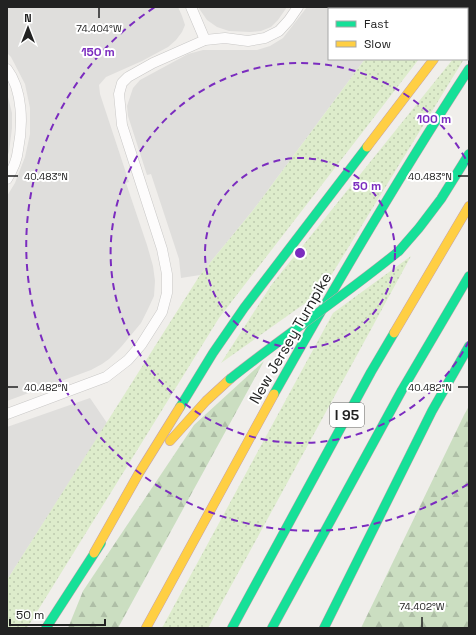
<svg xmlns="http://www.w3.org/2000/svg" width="476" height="635" font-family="'Space Grotesk',sans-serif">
  <defs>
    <pattern id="grass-dots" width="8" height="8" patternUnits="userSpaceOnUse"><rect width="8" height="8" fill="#ddeccb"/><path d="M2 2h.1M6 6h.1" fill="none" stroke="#bdcaae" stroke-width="1.8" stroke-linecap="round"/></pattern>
    <pattern id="forest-firs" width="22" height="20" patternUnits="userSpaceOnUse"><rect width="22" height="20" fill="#cbdec1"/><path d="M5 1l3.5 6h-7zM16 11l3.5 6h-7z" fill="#aebea6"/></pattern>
  </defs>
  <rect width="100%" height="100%" fill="#f0eeeb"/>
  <g fill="#dfdedc">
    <path d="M7 7H178L182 16 185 25 182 32 176 40 168 47 142 61 106 77 99 85 100 94 129 182 126 183 147 245 153 266 155 281 154 296 148 309 141 323 121 347 109 359 102 364 91 370 7 401V196L15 183 25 157 30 134V108L25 84 11 57 7 53Z"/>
    <path d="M198 7H287L278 20 271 27 261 31 250 32 229 31 217 27 207 20Z"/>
    <path d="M307 7H404L402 9H329V59H365L254 209 200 275 181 278 179 259 151 174 147 175 128 116 127 106 133 88 140 80 188 54 203 50H257L270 46 283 38Z"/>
    <path d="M7 93 12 113V128L9 152 7 157Z"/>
    <path d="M90 398 107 423 7 580V427Z"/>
  </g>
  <g fill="url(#grass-dots)">
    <path d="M404 7H459L458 9H402Z"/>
    <path d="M365 59H419L219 318 27 628H7V580L200 275 254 209Z"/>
    <path d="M453 59H464L321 292 221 363 272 284Z"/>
    <path d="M411 256 208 628H162L333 313Z"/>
  </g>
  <g fill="url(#forest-firs)">
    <path d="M264 361 118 628H68L83 591 194 425Z"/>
    <path d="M469 406V628H361L464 415Z"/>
  </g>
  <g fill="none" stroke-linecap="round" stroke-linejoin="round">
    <g stroke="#c9c8c7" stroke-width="11">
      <g id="street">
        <path d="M191 7 205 40"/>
        <path d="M7 69C23 90 23 125 18 150 17 160 12 171 7 179"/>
        <path d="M7 414 106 377 128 360 141 345 162 312 167 293V274L162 249 122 125 119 94 122 83 128 77 153 63 205 40 225 38 248 41 265 38 279 31 289 20 298 7"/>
      </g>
    </g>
    <g stroke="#c5a2ac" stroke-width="10">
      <g id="fast">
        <path d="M467 15 469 12"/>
        <path d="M399 251 419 228 441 199 469 154"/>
        <path d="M274 394C336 284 400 175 469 69"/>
        <path d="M180 407 213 353 244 308 367 147"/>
        <path d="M46 628 101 543"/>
        <path d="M232 628 371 372 394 333"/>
        <path d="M272 628 402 390 469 276"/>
        <path d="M324 628 432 411 469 346"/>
      </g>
    </g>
    <g stroke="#c5a2ac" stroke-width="10">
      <g id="slow">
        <path d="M367 147 434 59"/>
        <path d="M394 333 469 206"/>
        <path d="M170 441 206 401 230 379"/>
        <path d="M94 553 139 473 180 407"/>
        <path d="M146 628 274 394"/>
      </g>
    </g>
    <use href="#street" stroke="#fdfcfc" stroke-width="10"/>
    <use href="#fast" stroke="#16e098" stroke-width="9"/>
    <use href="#slow" stroke="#ffcf43" stroke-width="9"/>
    <g stroke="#c5a2ac" stroke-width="10" stroke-linecap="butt">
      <path id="fast-bridge" d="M230 379C285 335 344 296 399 251"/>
    </g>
    <use href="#fast-bridge" stroke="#16e098" stroke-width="9"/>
  </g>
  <path fill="none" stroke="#222" stroke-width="1.5" d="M99 8V18M8 176H18M458 176H468M8 387H18M458 387H468M422 617V627"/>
  <g fill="none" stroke="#7b2cbf" stroke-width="2" stroke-dasharray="7 5">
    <circle cx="300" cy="253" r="95"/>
    <path d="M469 341A190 190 0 1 1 469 165"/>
    <path d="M468 484A285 285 0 1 1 155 7"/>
  </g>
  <g text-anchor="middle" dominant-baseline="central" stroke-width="4" stroke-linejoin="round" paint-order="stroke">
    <rect fill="#fff" stroke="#646464" stroke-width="1" x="330" y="403" width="34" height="24" rx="3"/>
    <g font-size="14" font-weight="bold" fill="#222">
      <text x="347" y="415">I 95</text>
    </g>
    <g font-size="15" fill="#222" stroke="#fff">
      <text transform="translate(290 338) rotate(-60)">New Jersey Turnpike</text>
    </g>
  </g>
  <g font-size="10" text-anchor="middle" fill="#222" stroke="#fff" stroke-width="4" stroke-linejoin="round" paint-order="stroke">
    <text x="99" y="32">74.404°W</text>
    <text x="46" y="180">40.483°N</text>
    <text x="430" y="180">40.483°N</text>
    <text x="46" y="391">40.482°N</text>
    <text x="430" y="391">40.482°N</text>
    <text x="422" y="610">74.402°W</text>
  </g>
  <circle cx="300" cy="253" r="6" fill="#7b2cbf" stroke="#fff" stroke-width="2"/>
  <g font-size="12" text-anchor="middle" font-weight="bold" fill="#7b2cbf" stroke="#fff" stroke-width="4" stroke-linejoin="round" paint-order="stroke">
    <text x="98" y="56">150 m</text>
    <text x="434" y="123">100 m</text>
    <text x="367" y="190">50 m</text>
  </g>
  <rect width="476" height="635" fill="none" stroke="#222222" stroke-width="16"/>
  <rect x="328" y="8" width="140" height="52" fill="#ffffff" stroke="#a7a7a7"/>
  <rect x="336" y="21" width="20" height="6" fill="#16e098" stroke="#a7a7a7"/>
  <text x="364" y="28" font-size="12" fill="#222222">Fast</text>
  <rect x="336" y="41" width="20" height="6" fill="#ffcf43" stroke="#a7a7a7"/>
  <text x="364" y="48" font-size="12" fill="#222222">Slow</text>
  <g transform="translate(28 28)" stroke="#ffffff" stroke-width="3" paint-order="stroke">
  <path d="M0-3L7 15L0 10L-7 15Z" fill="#222222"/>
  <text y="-6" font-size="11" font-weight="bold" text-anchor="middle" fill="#222222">N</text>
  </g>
  <path d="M10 619v6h95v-6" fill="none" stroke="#222222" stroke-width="2"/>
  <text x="16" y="619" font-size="12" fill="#222222" stroke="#ffffff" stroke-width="3" paint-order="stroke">50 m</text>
</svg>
